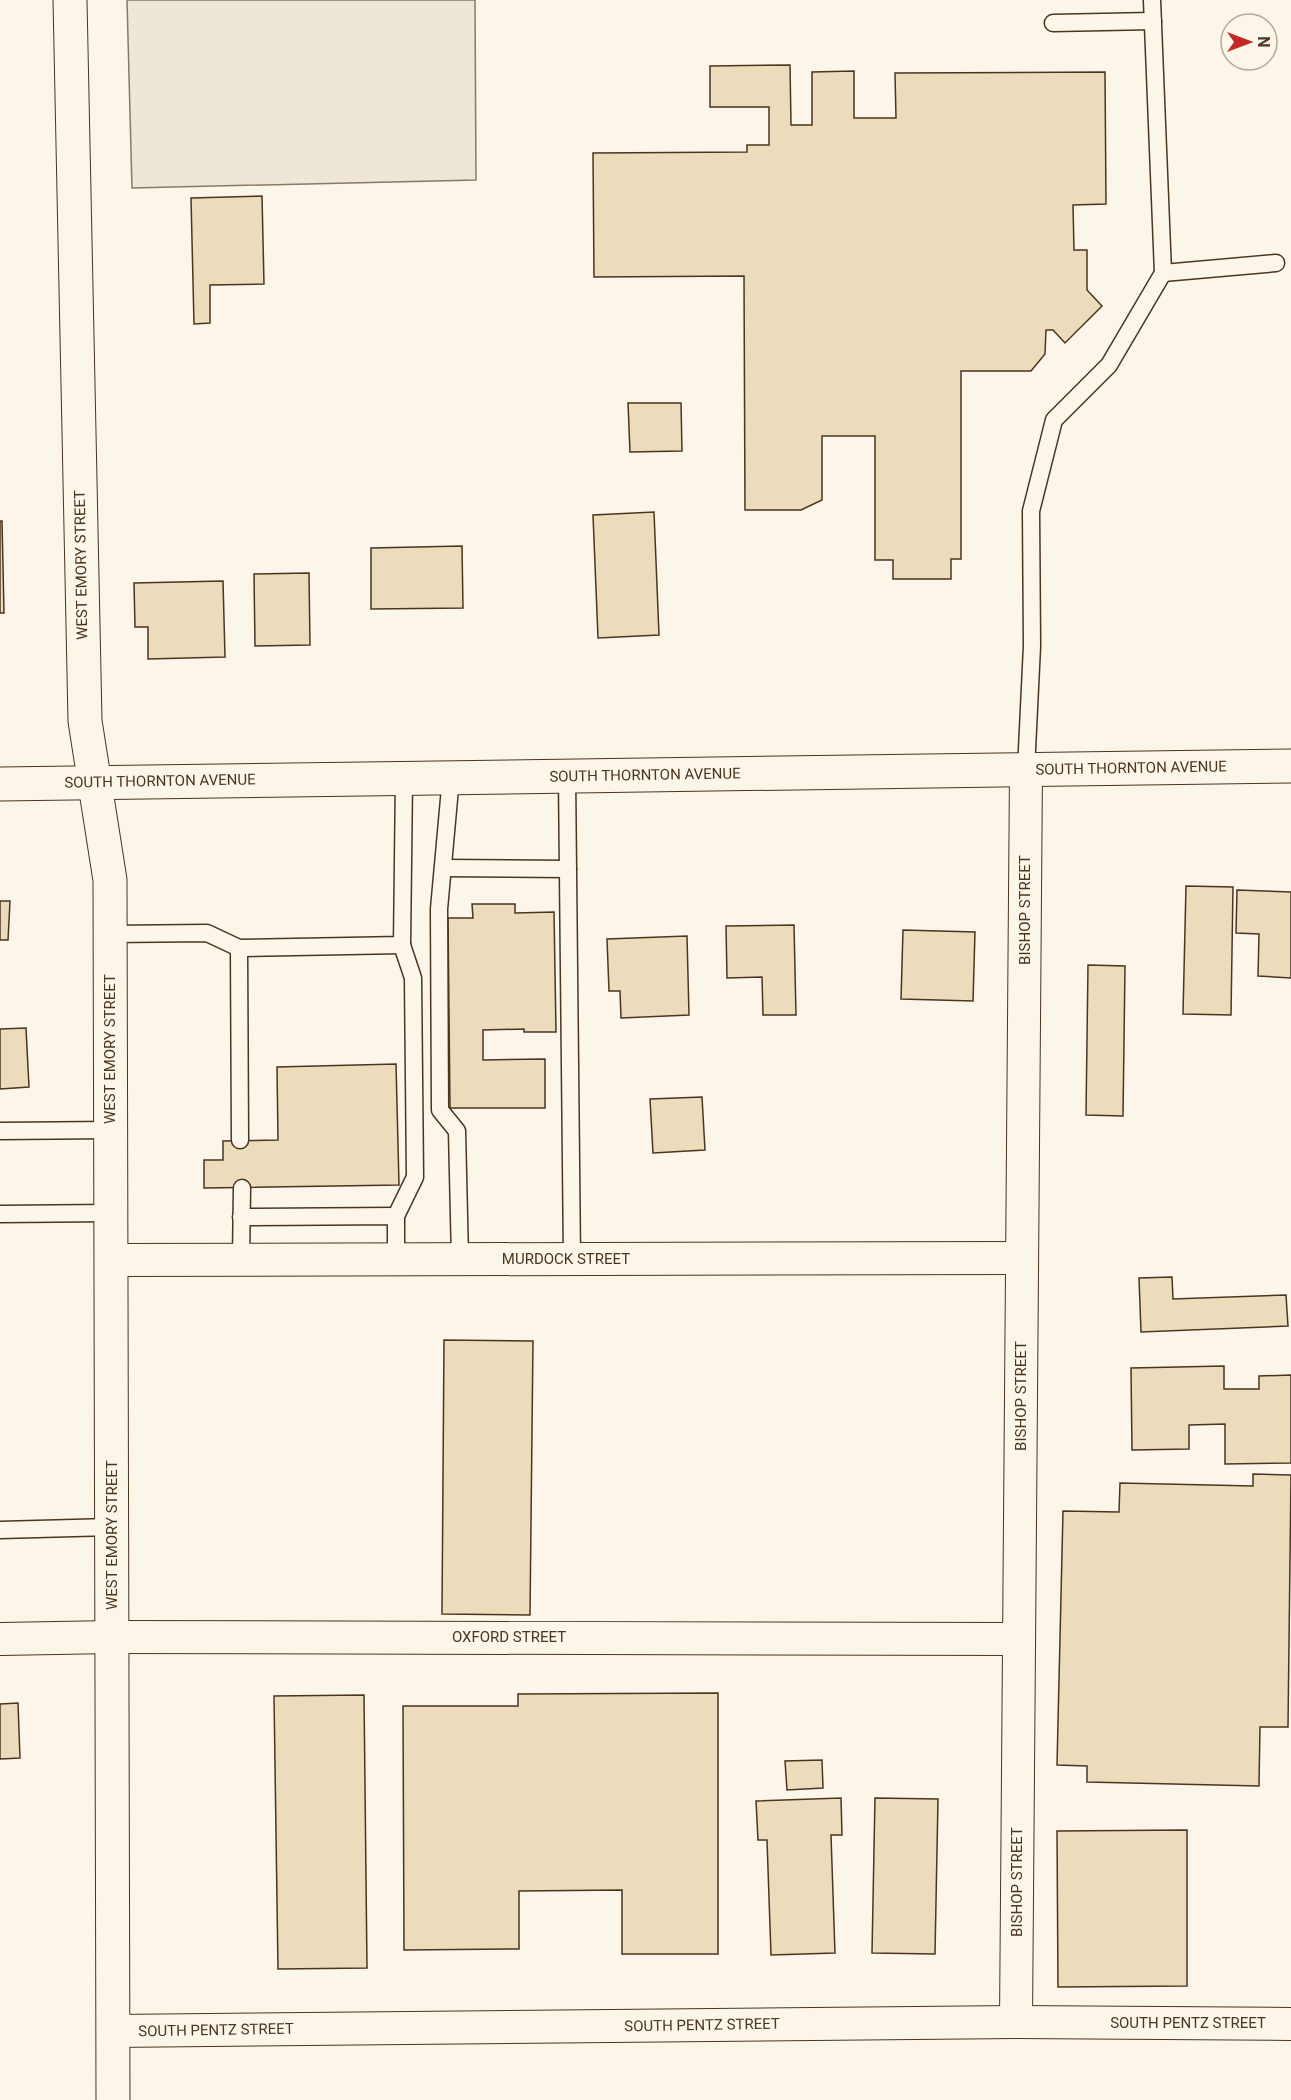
<svg xmlns="http://www.w3.org/2000/svg" width="1291" height="2100" font-family="Roboto,sans-serif">
  <rect width="100%" height="100%" fill="#fbf6e9"/>
  <path fill="#ede6d9" stroke="#887966" stroke-width="1.5" d="M127 0H475L476 180 132 188Z"/>
  <g fill="#ecdcbc" stroke="#4a3520" stroke-width="1.5">
    <path d="M790 65 791 125H812V72L854 71V118H896L895 73 1105 72 1106 204 1073 205 1074 250H1087V290L1102 306 1065 343 1053 330H1046L1045 354 1031 371H961V559H951V579H893V560H875V436H822V500L801 510H745L744 276 594 277 593 153 747 152V145H769V107H710V66Z"/>
    <path d="M262 196 264 284 210 285V323L194 324 191 198Z"/>
    <path d="M628 403H681L682 451 630 452Z"/>
    <path d="M654 512 659 635 598 638 593 515Z"/>
    <path d="M0 521H2L4 613H0Z"/>
    <path d="M462 546 463 608 371 609V548Z"/>
    <path d="M309 573 310 645 255 646 254 574Z"/>
    <path d="M223 581 225 657 148 659V627H135L134 583Z"/>
    <path d="M1186 886 1233 887 1231 1015 1183 1014Z"/>
    <path d="M1237 890 1291 892V978L1258 976 1259 934 1236 933Z"/>
    <path d="M0 901H10L8 940H0Z"/>
    <path d="M472 904H515V913L554 912 556 1032H524V1029L483 1030V1060L545 1059V1108H450L448 918H473Z"/>
    <path d="M794 925 796 1015H763L762 977 727 978 726 926Z"/>
    <path d="M903 930 975 932 973 1001 901 999Z"/>
    <path d="M687 936 689 1015 621 1018 620 991H609L607 939Z"/>
    <path d="M1088 965 1125 966 1123 1116 1086 1115Z"/>
    <path d="M26 1028 29 1087 0 1089V1029Z"/>
    <path d="M396 1064 399 1185 204 1188V1160H223V1141L278 1140 277 1067Z"/>
    <path d="M702 1097 705 1150 653 1153 650 1099Z"/>
    <path d="M1172 1277 1173 1299 1286 1295 1288 1326 1141 1332 1139 1278Z"/>
    <path d="M444 1340 533 1341 530 1615 442 1614Z"/>
    <path d="M1224 1366V1389H1259V1376L1291 1375V1463L1225 1464V1424L1189 1425V1449L1132 1450 1131 1368Z"/>
    <path d="M1253 1474 1291 1475 1288 1727H1260L1259 1786 1087 1782V1766L1057 1765 1063 1511 1119 1512 1120 1483 1253 1486Z"/>
    <path d="M718 1693V1954H622V1890L519 1891V1949L404 1950 403 1706H518V1694Z"/>
    <path d="M364 1695 367 1968 278 1969 274 1696Z"/>
    <path d="M18 1703 20 1758 0 1759V1704Z"/>
    <path d="M822 1760 823 1788 787 1790 785 1761Z"/>
    <path d="M841 1798 842 1835H831L835 1953 771 1955 767 1840H758L756 1801Z"/>
    <path d="M875 1798 938 1799 935 1954 872 1953Z"/>
    <path d="M1187 1830V1986L1058 1987 1057 1831Z"/>
  </g>
  <g fill="none" stroke-linecap="round" stroke-linejoin="round">
    <g stroke="#4a3520" stroke-width="19">
      <g id="service">
        <path d="M1053 23 1153 21"/>
        <path d="M1163 273 1276 263"/>
        <path d="M1026 770 1032 646 1031 511 1054 420 1109 365 1163 273 1152 0"/>
        <path d="M567 776 572 1259"/>
        <path d="M451 777 439 909 440 1110 457 1131 460 1259"/>
        <path d="M443 868 568 869"/>
        <path d="M110 934 207 933 239 948 402 945 404 778"/>
        <path d="M239 948 240 1140"/>
        <path d="M0 1131 110 1130"/>
        <path d="M0 1214 111 1213"/>
        <path d="M396 1216 415 1177 413 978 402 945"/>
        <path d="M241 1217 396 1216V1260"/>
        <path d="M241 1260 242 1188"/>
        <path d="M0 1530 111 1527"/>
      </g>
    </g>
    <g stroke="#4a3520" stroke-width="34">
      <g id="minor">
        <path d="M111 1260 1022 1258"/>
        <path d="M0 1639 112 1637 1019 1639"/>
        <path d="M1016 2022 1026 770"/>
        <path d="M113 2031 1016 2022 1291 2024"/>
      </g>
    </g>
    <g stroke="#4a3520" stroke-width="35">
      <path id="tertiary" d="M70 0 85 721 110 880 113 2100"/>
    </g>
    <g stroke="#4a3520" stroke-width="35">
      <path id="secondary" d="M0 784 1291 766"/>
    </g>
    <use href="#service" stroke="#fbf6e9" stroke-width="16"/>
    <use href="#minor" stroke="#fbf6e9" stroke-width="32"/>
    <use href="#tertiary" stroke="#fbf6e9" stroke-width="33"/>
    <use href="#secondary" stroke="#fbf6e9" stroke-width="33"/>
  </g>
  <g text-anchor="middle" dominant-baseline="central" stroke-width="4.5" stroke-linejoin="round" paint-order="stroke">
    <g font-size="15" fill="#4a3520" stroke="#fbf6e9">
      <text transform="translate(81 565) rotate(-91)">WEST EMORY STREET</text>
      <text transform="translate(1131 768) rotate(-1)">SOUTH THORNTON AVENUE</text>
      <text transform="translate(645 775) rotate(-1)">SOUTH THORNTON AVENUE</text>
      <text transform="translate(160 781) rotate(-1)">SOUTH THORNTON AVENUE</text>
      <text transform="translate(1025 910) rotate(-90)">BISHOP STREET</text>
      <text transform="translate(110 1049) rotate(-90)">WEST EMORY STREET</text>
      <text x="566" y="1259">MURDOCK STREET</text>
      <text transform="translate(1021 1396) rotate(-90)">BISHOP STREET</text>
      <text transform="translate(112 1535) rotate(-90)">WEST EMORY STREET</text>
      <text x="509" y="1637">OXFORD STREET</text>
      <text transform="translate(1017 1882) rotate(-90)">BISHOP STREET</text>
      <text x="1188" y="2023">SOUTH PENTZ STREET</text>
      <text transform="translate(702 2025) rotate(-1)">SOUTH PENTZ STREET</text>
      <text transform="translate(216 2030) rotate(-1)">SOUTH PENTZ STREET</text>
    </g>
  </g>
  <g transform="translate(1249 42) rotate(90)"><circle r="28" fill="#fbf6e9" stroke="#b4a999" stroke-width="1.5"/>
  <path d="M0-4.5L10 22L0 15L-10 22Z" fill="#c62828"/>
  <text y="-9" font-size="16" font-weight="bold" text-anchor="middle" fill="#4a3520">N</text>
  </g>
</svg>
